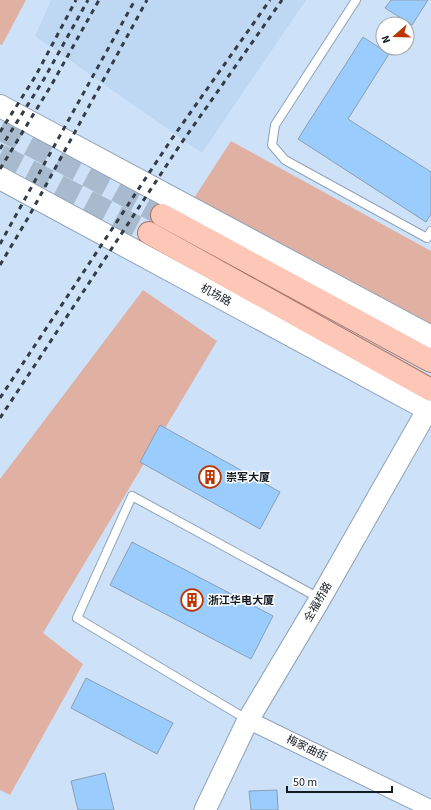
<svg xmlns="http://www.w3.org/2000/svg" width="431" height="810" font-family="'Source Sans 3','Noto Sans SC',sans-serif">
  <rect width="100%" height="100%" fill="#cde2f8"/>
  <path fill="#bed8f4" d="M51 0H306L202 153 35 36Z"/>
  <g fill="#e0b1a3">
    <path d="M0 0H26L2 45 0 44Z"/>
    <path d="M231 141 431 251V341L194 198Z"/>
    <path d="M143 290 217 341 43 633 83 664 10 795 0 790V479Z"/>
  </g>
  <g fill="#9bccfe" stroke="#8b9fb3">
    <path d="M391 0H428L412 25 385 8Z"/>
    <path d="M363 37 389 54 348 119 431 172V214L426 222 298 139Z"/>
    <path d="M160 425 280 492 260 529 140 462Z"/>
    <path d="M132 542 273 616 251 659 110 585Z"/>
    <path d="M86 678 173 723 157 754 71 708Z"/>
    <path d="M105 773 114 810H78L71 781Z"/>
    <path d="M277 790 278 810H251L249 791Z"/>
  </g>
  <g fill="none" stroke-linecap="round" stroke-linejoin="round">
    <g stroke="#a8bacd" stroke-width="22" stroke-dasharray="22 11" stroke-linecap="butt">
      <path d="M0 129 162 215"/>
      <path d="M0 155 149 233"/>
    </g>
    <g stroke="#8fa3b8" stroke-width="10">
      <g id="service">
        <path d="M356 0 275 125 272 145 285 160 427 238 431 231"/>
        <path d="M248 720 77 618 132 496 319 598"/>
      </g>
    </g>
    <g stroke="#8fa3b8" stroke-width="19">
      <path id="minor" d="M248 720 431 809"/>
    </g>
    <g stroke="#8fa3b8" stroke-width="23">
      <path id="tertiary" d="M205 810 248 720 320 599 428 409 431 395"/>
    </g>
    <g stroke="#8fa3b8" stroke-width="24">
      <g id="secondary">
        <path d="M0 106 431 337"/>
        <path d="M0 178 431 411"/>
      </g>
    </g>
    <g stroke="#aa7264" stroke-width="24">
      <g id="primary">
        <path d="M162 215 431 361"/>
        <path d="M149 233 431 390"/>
      </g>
    </g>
    <use href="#service" stroke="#fff" stroke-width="8"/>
    <use href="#minor" stroke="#fff" stroke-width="17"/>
    <use href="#tertiary" stroke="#fff" stroke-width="21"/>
    <use href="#secondary" stroke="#fff" stroke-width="22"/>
    <use href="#primary" stroke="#fdc7b7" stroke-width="22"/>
    <g stroke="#333d47" stroke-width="3" stroke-dasharray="5 5" stroke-linecap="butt">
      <path d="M0 132 35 77 76 0"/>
      <path d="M0 149 44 79 88 0"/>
      <path d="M0 169 52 84 99 0"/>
      <path d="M0 244 135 0"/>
      <path d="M0 265 28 218 147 0"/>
      <path d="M0 398 171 140 270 0"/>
      <path d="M0 418 180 145 282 0"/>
    </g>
  </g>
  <defs>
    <g id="building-ring" transform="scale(1.15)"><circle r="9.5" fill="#fff" stroke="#bc3400" stroke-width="1.5"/><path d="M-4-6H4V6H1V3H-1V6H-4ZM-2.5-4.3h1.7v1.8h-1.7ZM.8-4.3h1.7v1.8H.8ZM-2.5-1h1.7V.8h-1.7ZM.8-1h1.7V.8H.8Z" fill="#bc3400"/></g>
  </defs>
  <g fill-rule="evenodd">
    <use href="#building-ring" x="210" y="477"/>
    <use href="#building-ring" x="192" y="600"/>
  </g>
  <g text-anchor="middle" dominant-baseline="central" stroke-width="3" stroke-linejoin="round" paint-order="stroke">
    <g font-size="11" fill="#121a22" stroke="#fff">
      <text transform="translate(216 295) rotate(28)">机场路</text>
      <text transform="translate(318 602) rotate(-60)">全福桥路</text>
      <text transform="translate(307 748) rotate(26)">梅家曲街</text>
    </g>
    <g font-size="11" font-weight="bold" fill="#121a22" stroke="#fff" text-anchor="start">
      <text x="226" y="477">崇军大厦</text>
      <text x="208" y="600">浙江华电大厦</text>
    </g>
  </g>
  <g transform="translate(395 36) rotate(250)"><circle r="19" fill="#ffffff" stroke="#a0a3a7"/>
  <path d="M0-3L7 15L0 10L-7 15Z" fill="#bc3400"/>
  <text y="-6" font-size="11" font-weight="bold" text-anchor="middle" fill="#121a22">N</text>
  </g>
  <path d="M287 786v6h105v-6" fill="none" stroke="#121a22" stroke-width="2"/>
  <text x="293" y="786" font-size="12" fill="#121a22" stroke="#ffffff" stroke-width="3" paint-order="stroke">50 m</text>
</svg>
